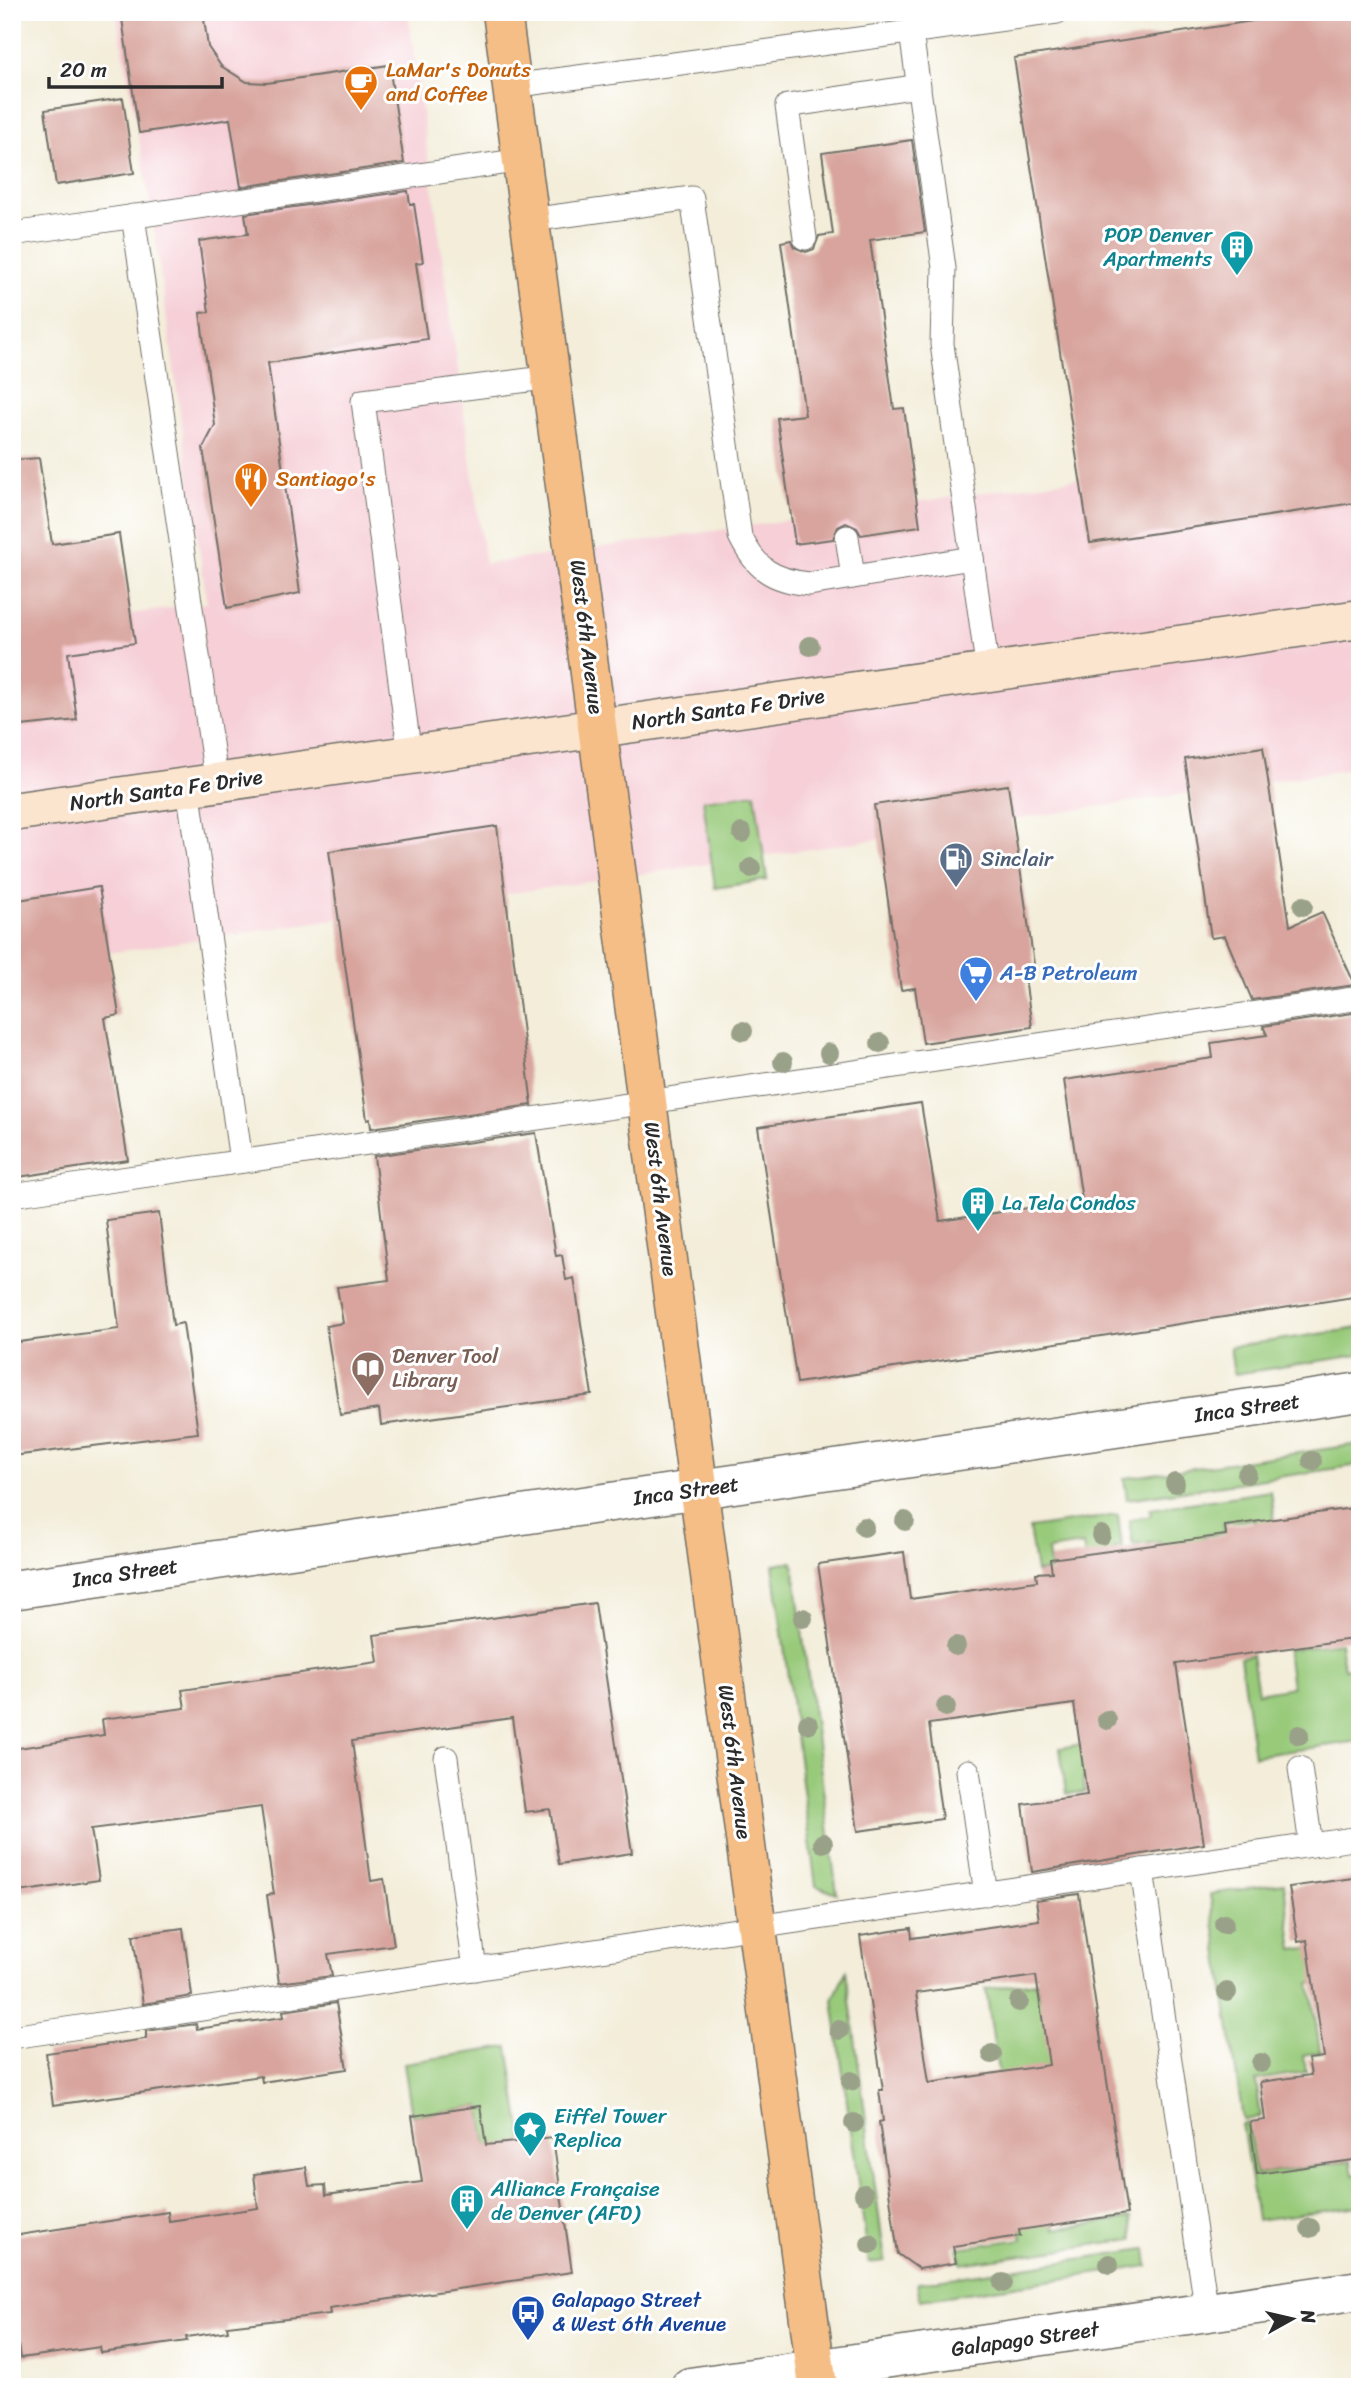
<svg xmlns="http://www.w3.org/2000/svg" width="1372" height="2399" font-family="Sriracha,sans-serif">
  <rect width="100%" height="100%" fill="#fff"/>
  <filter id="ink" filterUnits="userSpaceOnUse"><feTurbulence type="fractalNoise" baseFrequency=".0143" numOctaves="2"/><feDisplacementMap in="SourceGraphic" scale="14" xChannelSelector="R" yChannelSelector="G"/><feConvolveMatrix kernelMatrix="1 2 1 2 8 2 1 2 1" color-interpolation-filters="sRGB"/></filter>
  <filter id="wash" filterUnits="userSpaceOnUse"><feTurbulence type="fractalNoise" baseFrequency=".00686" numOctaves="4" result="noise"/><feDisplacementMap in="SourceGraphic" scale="28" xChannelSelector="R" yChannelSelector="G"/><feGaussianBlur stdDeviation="1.57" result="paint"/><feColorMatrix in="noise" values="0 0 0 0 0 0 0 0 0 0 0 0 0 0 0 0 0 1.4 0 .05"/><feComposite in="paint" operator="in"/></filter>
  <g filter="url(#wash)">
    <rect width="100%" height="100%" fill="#f3edd9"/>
    <path fill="#f6cfd7" d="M116 12H408L485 564 1360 438V768L12 967V631L207 603 151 207Z"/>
    <g fill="#98ca7a" stroke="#627a52" stroke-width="2">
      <path d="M755 793 767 880 715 888 703 800Z"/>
      <path d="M1360 1328V1355L1234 1374 1230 1347Z"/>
      <path d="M1360 1444V1465L1127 1499 1124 1478Z"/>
      <path d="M1271 1491 1276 1530 1256 1533 1254 1519 1223 1523 1224 1533 1204 1536 1206 1549 1164 1555 1160 1542 1133 1545 1129 1520 1151 1516 1150 1509Z"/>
      <path d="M1118 1515 1122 1547 1114 1548 1117 1562 1086 1563 1083 1545 1048 1550 1050 1570 1036 1572 1029 1528Z"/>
      <path d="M793 1562 837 1894 816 1886 773 1565Z"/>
      <path d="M1340 1643 1344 1669 1360 1667V1741L1254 1756 1240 1657 1252 1655 1258 1693 1292 1687 1287 1650Z"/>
      <path d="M1082 1744 1117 1774 1083 1779 1085 1792 1066 1794 1060 1748Z"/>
      <path d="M1284 1883 1293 1950 1326 1945 1330 1979 1310 1983 1320 2052 1304 2055 1306 2072 1256 2080 1261 2117 1243 2120 1210 1894Z"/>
      <path d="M846 1971 885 2261 869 2263 833 2000Z"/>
      <path d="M1036 1982 1038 1998 1048 1997 1060 2074 1032 2078 1054 2229 1131 2218 1134 2239 961 2264 957 2248 1022 2239 986 1989Z"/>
      <path d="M508 2047 523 2141 487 2147 480 2106 412 2116 404 2063Z"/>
      <path d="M1248 2123 1256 2175 1351 2161 1353 2175 1360 2174V2206L1257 2220 1242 2124Z"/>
      <path d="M1146 2249 1148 2266 920 2300 917 2283Z"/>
    </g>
    <g id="blocks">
      <g fill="#d8a49d" fill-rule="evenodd">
        <path d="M121 12H203L208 47 221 66 247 82 267 83 389 65 404 163 241 187 230 119 139 133Z"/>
        <path d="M1311 12H1360V502L1090 543 1014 58Z"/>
        <path d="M123 98 134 173 56 185 45 110Z"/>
        <path d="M912 140 925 232 870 240 894 409 904 408 920 526 861 535 857 528 846 523 838 527 833 539 795 544 777 418 805 415 781 242 791 240 794 247 806 252 814 249 819 236 833 234 822 153Z"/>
        <path d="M408 191 410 204H414L423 262 416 263 427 339 268 363 300 593 227 608 203 448 215 425 200 313 209 312 199 241 248 234 245 214Z"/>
        <path d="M39 458 52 544 119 534 135 643 68 653 77 720 12 727V460Z"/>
        <path d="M1263 747 1290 926 1322 912 1355 985 1252 1000 1225 936 1211 938 1185 759Z"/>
        <path d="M1008 785 1035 971 1024 972 1032 1027 923 1043 915 988 901 990 874 805Z"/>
        <path d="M497 826 532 1105 371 1128 370 1119 367 1120 329 851Z"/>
        <path d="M99 887 119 1015 105 1018 128 1160 12 1178V901Z"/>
        <path d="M1360 1012V1296L797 1383 758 1127 921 1103 940 1221 1082 1200 1064 1080 1213 1058 1211 1043 1267 1035 1263 1026Z"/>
        <path d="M536 1133 556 1256 562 1255 566 1280 574 1278 592 1395 381 1425 379 1409 340 1415 326 1326 343 1323 337 1287 389 1280 374 1156Z"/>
        <path d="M159 1213 173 1325 183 1323 198 1433 12 1456V1343L119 1329 106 1220Z"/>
        <path d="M1360 1507V1638L1176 1664 1204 1844 1032 1872 1023 1804 1087 1795 1074 1704 929 1724 942 1819 858 1831 818 1564 904 1552 910 1599 1037 1581 1036 1573 1052 1572 1050 1559 1226 1535 1225 1526Z"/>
        <path d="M595 1603 632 1853 559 1864 550 1809 525 1812 512 1718 352 1741 371 1881 384 1879 394 1945 328 1954 332 1976 279 1983 267 1895 274 1894 261 1807 91 1829 99 1880 12 1893V1749L104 1735 102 1719 185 1708 182 1690 378 1662 374 1635Z"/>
        <path d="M1360 1877V2159L1257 2174 1250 2122 1265 2120 1260 2082 1311 2075 1308 2059 1324 2057 1307 1940 1298 1942 1289 1887Z"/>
        <path d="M1079 1894 1127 2214 1019 2230 1020 2236 953 2246 956 2263 919 2269 898 2254 879 2122 883 2121 879 2090H883L860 1936 911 1928 912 1938 1039 1920 1036 1900ZM1036 1976 1049 2065 929 2083 916 1993Z"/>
        <path d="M183 1928 192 1996 143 2004 133 1935Z"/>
        <path d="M336 2003 347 2069 262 2082 261 2076 53 2105 46 2053 146 2039V2031L196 2024 197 2029 284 2017 283 2011Z"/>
        <path d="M480 2106 486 2145 553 2138 572 2272 329 2308 330 2314 227 2326 228 2331 186 2337 187 2341 101 2353 100 2347 20 2358 12 2305V2236L168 2212 169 2221 258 2208 254 2174 306 2167 309 2186 325 2185 326 2195 422 2182 412 2116Z"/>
      </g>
    </g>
  </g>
  <g filter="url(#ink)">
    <use href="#blocks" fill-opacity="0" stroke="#716f68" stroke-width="2"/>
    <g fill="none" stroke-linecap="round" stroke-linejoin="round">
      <g stroke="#716f68" stroke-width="25">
        <g id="service">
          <path d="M911 32 944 268 942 344 988 672"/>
          <path d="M512 86 1057 12"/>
          <path d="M133 216 217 784"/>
          <path d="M530 220 692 198 740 536C756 569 772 580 809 584L972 558"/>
          <path d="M12 234 522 160"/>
          <path d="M805 238 787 106 919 86"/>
          <path d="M847 537 853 577"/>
          <path d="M410 756 363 401 552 377"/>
          <path d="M188 787 241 1161"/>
          <path d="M12 1195 1360 998"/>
          <path d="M446 1758 475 1969"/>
          <path d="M1300 1768 1311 1845"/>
          <path d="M968 1771 986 1894"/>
          <path d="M1142 1870 1207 2313"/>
          <path d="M12 2037 1360 1838"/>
        </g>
      </g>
      <g stroke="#716f68" stroke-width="41">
        <path id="minor" d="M12 1590 1360 1392"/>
      </g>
      <g stroke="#716f68" stroke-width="41">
        <path id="tertiary" d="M690 2387 1360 2290"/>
      </g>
      <g stroke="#716f68" stroke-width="41">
        <path id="secondary" d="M12 812 1360 619"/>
      </g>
      <g stroke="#716f68" stroke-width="41">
        <path id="primary" d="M502 12 818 2387"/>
      </g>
      <use href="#service" stroke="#fff" stroke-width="23"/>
      <use href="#minor" stroke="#fff" stroke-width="38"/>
      <use href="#tertiary" stroke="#fff" stroke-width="38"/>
      <use href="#secondary" stroke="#fbe5cf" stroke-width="38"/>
      <use href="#primary" stroke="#f5be86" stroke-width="38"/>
    </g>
    <g fill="#9aa189">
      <circle cx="810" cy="646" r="10"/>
      <circle cx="742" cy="833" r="10"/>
      <circle cx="751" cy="868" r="10"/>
      <circle cx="1303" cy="906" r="10"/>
      <circle cx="743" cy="1031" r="10"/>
      <circle cx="880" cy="1043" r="10"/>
      <circle cx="829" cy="1053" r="10"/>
      <circle cx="783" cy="1062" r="10"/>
      <circle cx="1312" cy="1461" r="10"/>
      <circle cx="1247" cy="1474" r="10"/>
      <circle cx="1175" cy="1483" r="10"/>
      <circle cx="905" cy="1521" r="10"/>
      <circle cx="864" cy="1527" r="10"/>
      <circle cx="1101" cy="1535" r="10"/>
      <circle cx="803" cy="1618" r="10"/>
      <circle cx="956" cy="1646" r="10"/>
      <circle cx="946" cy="1707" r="10"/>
      <circle cx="1107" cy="1720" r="10"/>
      <circle cx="808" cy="1724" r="10"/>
      <circle cx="1299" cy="1735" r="10"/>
      <circle cx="823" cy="1843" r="10"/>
      <circle cx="1224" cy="1924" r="10"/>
      <circle cx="1227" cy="1992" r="10"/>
      <circle cx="1019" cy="2002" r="10"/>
      <circle cx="839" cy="2030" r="10"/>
      <circle cx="992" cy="2054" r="10"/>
      <circle cx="1261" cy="2063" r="10"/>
      <circle cx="851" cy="2081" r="10"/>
      <circle cx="854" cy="2123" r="10"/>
      <circle cx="864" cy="2194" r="10"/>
      <circle cx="1310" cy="2228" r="10"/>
      <circle cx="870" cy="2244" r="10"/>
      <circle cx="1109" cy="2264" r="10"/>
      <circle cx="1003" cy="2283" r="10"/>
    </g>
  </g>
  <defs>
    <g id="cafe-pin" transform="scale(1.75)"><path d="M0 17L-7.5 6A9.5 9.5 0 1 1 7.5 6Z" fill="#e8710a" stroke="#fff"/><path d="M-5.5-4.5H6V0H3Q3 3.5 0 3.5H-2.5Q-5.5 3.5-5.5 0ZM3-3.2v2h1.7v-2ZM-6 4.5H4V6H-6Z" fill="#fff"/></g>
    <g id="building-pin" transform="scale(1.75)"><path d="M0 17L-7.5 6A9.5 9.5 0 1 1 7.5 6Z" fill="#0f9aa8" stroke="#fff"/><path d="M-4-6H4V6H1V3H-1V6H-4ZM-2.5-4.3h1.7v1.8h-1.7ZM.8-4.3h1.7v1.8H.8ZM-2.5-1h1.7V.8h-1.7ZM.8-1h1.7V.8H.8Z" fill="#fff"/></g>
    <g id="restaurant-pin" transform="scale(1.75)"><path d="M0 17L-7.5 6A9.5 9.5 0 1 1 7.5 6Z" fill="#e8710a" stroke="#fff"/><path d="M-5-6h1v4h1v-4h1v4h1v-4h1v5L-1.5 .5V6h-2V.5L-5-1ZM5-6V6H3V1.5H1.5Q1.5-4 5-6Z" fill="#fff"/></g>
    <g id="fuel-pin" transform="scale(1.75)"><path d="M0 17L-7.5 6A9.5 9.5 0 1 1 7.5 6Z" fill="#5c6f8a" stroke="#fff"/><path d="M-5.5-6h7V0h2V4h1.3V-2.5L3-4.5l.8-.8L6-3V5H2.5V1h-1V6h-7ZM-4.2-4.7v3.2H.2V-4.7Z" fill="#fff"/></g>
    <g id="supermarket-pin" transform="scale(1.75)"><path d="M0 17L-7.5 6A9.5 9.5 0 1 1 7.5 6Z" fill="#3f7fe0" stroke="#fff"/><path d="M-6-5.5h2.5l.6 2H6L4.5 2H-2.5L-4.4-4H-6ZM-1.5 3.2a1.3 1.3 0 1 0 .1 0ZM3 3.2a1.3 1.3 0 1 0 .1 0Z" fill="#fff"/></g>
    <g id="library-pin" transform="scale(1.75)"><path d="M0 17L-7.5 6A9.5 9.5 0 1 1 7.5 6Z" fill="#8d6e63" stroke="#fff"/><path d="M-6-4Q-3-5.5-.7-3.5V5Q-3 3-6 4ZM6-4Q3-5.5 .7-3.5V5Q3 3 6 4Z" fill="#fff"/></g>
    <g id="sight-pin" transform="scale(1.75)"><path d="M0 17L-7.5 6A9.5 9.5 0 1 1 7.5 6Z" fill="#0f9aa8" stroke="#fff"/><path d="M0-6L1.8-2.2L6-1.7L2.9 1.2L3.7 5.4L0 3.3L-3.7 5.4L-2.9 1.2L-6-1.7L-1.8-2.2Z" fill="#fff"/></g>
    <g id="bus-pin" transform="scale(1.75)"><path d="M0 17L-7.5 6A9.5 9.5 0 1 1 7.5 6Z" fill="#1a4fb4" stroke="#fff"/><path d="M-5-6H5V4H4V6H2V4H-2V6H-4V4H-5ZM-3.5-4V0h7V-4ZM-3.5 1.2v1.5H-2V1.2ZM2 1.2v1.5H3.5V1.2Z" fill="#fff"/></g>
  </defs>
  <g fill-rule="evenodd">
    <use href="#cafe-pin" x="361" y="82"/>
    <use href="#building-pin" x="1237" y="247"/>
    <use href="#restaurant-pin" x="251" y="479"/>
    <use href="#fuel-pin" x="956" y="859"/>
    <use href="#supermarket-pin" x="976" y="973"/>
    <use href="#building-pin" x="978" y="1203"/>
    <use href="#library-pin" x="368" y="1368"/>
    <use href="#sight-pin" x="530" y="2128"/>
    <use href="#building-pin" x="467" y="2201"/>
    <use href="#bus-pin" x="528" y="2312"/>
  </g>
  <g text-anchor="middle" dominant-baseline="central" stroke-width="6" stroke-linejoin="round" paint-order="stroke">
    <g font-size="21" fill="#c56008" stroke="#fff" text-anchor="start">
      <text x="386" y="70">LaMar's Donuts<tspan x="386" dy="24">and Coffee</tspan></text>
      <text x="276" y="479">Santiago's</text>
    </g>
    <g font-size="21" fill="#0d838f" stroke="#fff" text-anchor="start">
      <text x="1212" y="235" text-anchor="end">POP Denver<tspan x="1212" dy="24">Apartments</tspan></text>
      <text x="1002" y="1203">La Tela Condos</text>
      <text x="554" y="2116">Eiffel Tower<tspan x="554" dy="24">Replica</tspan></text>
      <text x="491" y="2189">Alliance Française<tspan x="491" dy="24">de Denver (AFD)</tspan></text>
    </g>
    <g font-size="21" fill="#2b2b2b" stroke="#fff">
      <text transform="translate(587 637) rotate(83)">West 6th Avenue</text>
      <text transform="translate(728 709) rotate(-8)">North Santa Fe Drive</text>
      <text transform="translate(166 790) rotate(-8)">North Santa Fe Drive</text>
      <text transform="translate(661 1199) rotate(83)">West 6th Avenue</text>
      <text transform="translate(1247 1408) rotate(-8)">Inca Street</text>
      <text transform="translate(686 1491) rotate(-8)">Inca Street</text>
      <text transform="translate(125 1573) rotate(-8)">Inca Street</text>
      <text transform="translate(735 1762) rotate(83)">West 6th Avenue</text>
      <text transform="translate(1025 2339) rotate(-8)">Galapago Street</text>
    </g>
    <g font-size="21" fill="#4e5e75" stroke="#fff" text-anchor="start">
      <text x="981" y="859">Sinclair</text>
    </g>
    <g font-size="21" fill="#366cbe" stroke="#fff" text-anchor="start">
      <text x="1000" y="973">A-B Petroleum</text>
    </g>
    <g font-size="21" fill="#785e54" stroke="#fff" text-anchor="start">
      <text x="392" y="1356">Denver Tool<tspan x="392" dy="24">Library</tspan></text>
    </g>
    <g font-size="21" fill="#164399" stroke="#fff" text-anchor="start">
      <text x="552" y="2300">Galapago Street<tspan x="552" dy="24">&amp; West 6th Avenue</tspan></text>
    </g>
  </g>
  <rect width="1372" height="2399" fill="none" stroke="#fff" stroke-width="42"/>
  <g transform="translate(1292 2319) rotate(82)" stroke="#ffffff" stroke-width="5" paint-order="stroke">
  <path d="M0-5L12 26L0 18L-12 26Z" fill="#2b2b2b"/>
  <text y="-10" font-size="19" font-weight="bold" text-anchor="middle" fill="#2b2b2b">N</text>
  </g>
  <path d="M49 77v10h173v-10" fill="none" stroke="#2b2b2b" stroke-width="3.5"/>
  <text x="60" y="77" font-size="21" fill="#2b2b2b" stroke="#ffffff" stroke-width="5" paint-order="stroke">20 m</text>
</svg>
